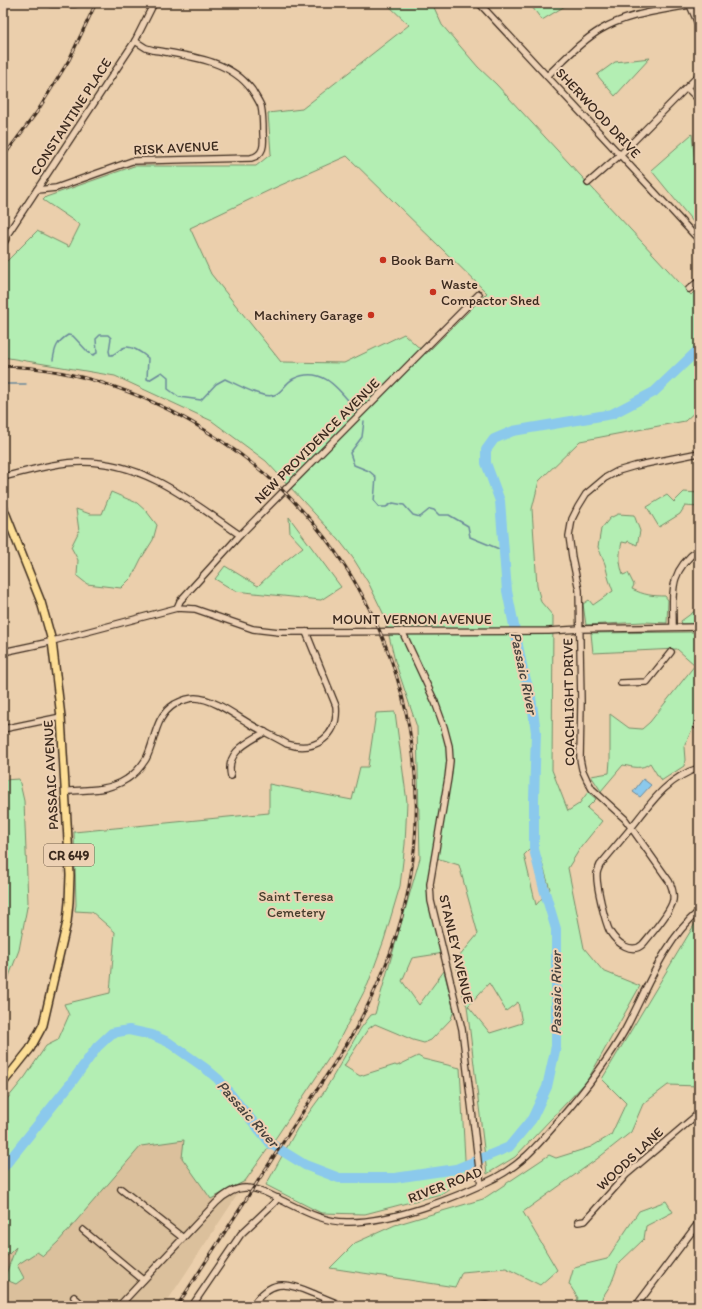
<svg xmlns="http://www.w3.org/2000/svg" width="702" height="1309" font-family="Itim,sans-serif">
  <rect width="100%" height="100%" fill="#ebcfac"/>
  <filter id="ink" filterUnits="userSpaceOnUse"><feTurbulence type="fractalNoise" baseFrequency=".025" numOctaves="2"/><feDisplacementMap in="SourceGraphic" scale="8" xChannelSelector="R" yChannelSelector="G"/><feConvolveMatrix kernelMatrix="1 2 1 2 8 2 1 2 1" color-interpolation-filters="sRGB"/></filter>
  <g filter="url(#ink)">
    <path fill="#dbc09c" d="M141 1109 269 1147 164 1306H3V1260Z"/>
    <g fill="#b3eeb3" stroke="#778c68" fill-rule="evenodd">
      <path d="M386 3H432L442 25 478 67 496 84 691 295 699 287V408L685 421 580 441 539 481 532 509 537 586 541 602 553 616 552 770 568 811 579 804 588 792 596 799 587 808 602 821 581 847 568 868 584 948 603 971 640 986 587 1081 515 1157 487 1174 467 1006 464 1000 454 955 459 957 478 934 459 865 433 857 429 894 444 953 412 958 402 981 419 1005 444 971 454 1010 451 1019 431 1040 424 1043 413 1040 375 1024 368 1029 344 1066 360 1076 395 1065 397 1066 418 1056 423 1059 460 1068 466 1177 441 1194 365 1214 321 1213 266 1185 297 1129 324 1092 361 1028 371 1015 375 1014 420 858 417 727 395 661 384 615 369 584 353 558 339 540 266 461 212 421 115 376 3 357V265L37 231 69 247 80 225 43 200 46 197 134 166H256L271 154 268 113 302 109 409 25ZM347 156 487 293 426 354 404 334 344 363 281 362 211 274 190 228 272 189ZM536 843 550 889 536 905 524 855ZM489 983 506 1011 518 1002 522 1023 490 1033 468 1006Z"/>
      <path d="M529 3H570L542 20Z"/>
      <path d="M650 58 615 96 597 75 615 62Z"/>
      <path d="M692 134 696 172 699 182V218L694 223 651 170Z"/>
      <path d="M111 492 137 503 147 512 157 525 153 540 141 559 132 577 121 588 87 584 77 576 78 560 71 547 79 531 76 509 90 514H102Z"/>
      <path d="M684 492 699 493V507L685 506 680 514 659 527 647 507 667 495 674 502Z"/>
      <path d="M618 514 634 515 640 531 637 545 628 541 627 543 622 542C619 554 619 562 623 575L628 573 634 585 632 589C644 595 652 596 665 596L668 600 667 623 644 622 586 625 583 604 589 600 593 605 613 591 609 580 605 564 598 547 601 529 610 518Z"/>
      <path d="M289 517 341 587 321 600 235 591 215 579 225 566 258 586 279 566 303 547 290 533Z"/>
      <path d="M699 591V624H682L681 621 699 608V601L697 596Z"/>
      <path d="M699 632V714L684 747 685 760 684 766 661 781 650 763C642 770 633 767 623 765L601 791 591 776 609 773 610 760V714L629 728 642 729 650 722 695 665 677 649 593 653 591 633Z"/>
      <path d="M395 712 407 802 405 844 400 886 384 940 368 984 333 1052 277 1136 245 1181 211 1199 182 1158 184 1140 141 1146 58 1242 43 1256 37 1252 17 1265 24 1278 16 1284 4 1279 16 1247 3 1260V1104L25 1077 46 1046 58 1040 69 1015 64 1004 110 993 115 932 92 912 75 911 76 905 74 832 269 813V784L352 800 360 767H368L376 713Z"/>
      <path d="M19 779 24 801 28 902 19 950 3 992V780Z"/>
      <path d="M699 919V1086L668 1085 643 1104 631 1132 597 1159 523 1212 557 1270 540 1285 506 1268 462 1272 455 1287 330 1268 355 1243 395 1225 483 1199 549 1155 556 1158 591 1147 611 1135 626 1103 602 1079 696 922Z"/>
      <path d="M666 1201 673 1212 646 1226 644 1239 619 1263 611 1284 597 1306H574L578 1298 569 1284 574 1267 607 1259 639 1211Z"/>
    </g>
    <path fill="#8bc9ec" stroke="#6b899a" d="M643 779 651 785 640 797 633 792Z"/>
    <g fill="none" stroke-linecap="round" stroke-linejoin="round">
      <g stroke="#6b899a" stroke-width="1.5">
        <path d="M53 360C55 347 57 342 68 335L73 336 88 352 93 355 97 353 96 339 100 335H108L111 338 109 351 110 355H112C116 353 119 350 123 348 131 344 142 353 148 358L147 379 149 380 162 372 168 377V389L179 397 201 400 216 384 225 379C236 384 263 399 274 395 282 393 285 383 293 379 323 364 340 391 357 411"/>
        <path d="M3 384H26"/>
        <path d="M364 421 362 437 350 453 354 465 369 471 376 477 374 501 379 507H386L393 503 404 505 413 515 420 517 430 509 434 510 439 515H449L468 526 470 537 504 551"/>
      </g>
      <path stroke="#8bc9ec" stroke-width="10" d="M3 1168 71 1083 97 1047 112 1033 129 1030 152 1035 168 1042 205 1068 218 1079 271 1144 305 1165 339 1178H395L456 1169 509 1147 532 1119 547 1087 556 1046V929L544 889 534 849V800L536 732 531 697 523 670 507 591 500 501 486 463V450L494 439 513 431 612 414 654 392 699 349"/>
      <g stroke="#3b2a1e" stroke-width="8">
        <g id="minor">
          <path d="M479 3 699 240"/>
          <path d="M689 3 699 26"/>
          <path d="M547 76C564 60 580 42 600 30 627 14 659 11 689 5"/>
          <path d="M687 88 699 100"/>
          <path d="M588 183 620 155 699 75"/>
          <path d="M37 190 56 188 132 161 251 158C264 155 264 145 263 134 263 125 263 115 261 106 259 101 255 95 252 90 229 59 188 56 153 50L146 48 135 41"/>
          <path d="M3 241 135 41 154 3"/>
          <path d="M689 289 699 281"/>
          <path d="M699 453 635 466 618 471 605 478 586 494 578 507 572 519 569 536 572 557 579 590 581 702 580 759 582 769 587 780 592 789 625 819 669 881C672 887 674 893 673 900 671 912 651 934 643 944 632 955 617 943 610 932 605 922 596 885 597 874 597 871 599 868 600 865L631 828C650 804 668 777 699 768"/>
          <path d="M3 477C29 471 56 462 83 462 145 462 192 502 240 535"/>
          <path d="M177 608 180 601 240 535 479 294"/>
          <path d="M673 627C673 592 668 572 699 549"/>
          <path d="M402 631 435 702 444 727 449 746 450 761 448 778 430 884 431 901 462 1029 481 1185"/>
          <path d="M3 652 45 643 177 608 195 609 253 629 279 632 549 631 580 629 699 627"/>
          <path d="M621 683 647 682 671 652"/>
          <path d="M697 726 699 727"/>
          <path d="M3 729 61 717"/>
          <path d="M231 776C225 752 247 743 265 732"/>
          <path d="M66 791C87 790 109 791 127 779 135 774 141 767 146 759 156 740 154 717 175 704 181 701 188 698 195 698 212 698 235 715 250 724 262 731 275 737 287 744 315 753 339 736 336 706L306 632"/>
          <path d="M121 1189 183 1238"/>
          <path d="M578 1222 585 1221 626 1175 699 1113"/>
          <path d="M83 1230 143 1280"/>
          <path d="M74 1297 84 1306"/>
          <path d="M119 1306 216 1203C224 1195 234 1187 247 1188 257 1188 267 1193 277 1198 300 1209 323 1223 349 1222 393 1222 456 1198 495 1178 525 1162 539 1143 561 1118 585 1090 607 1062 625 1030 647 989 663 942 699 911"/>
          <path d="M192 1306 241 1234 274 1203 278 1198"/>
          <path d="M252 1306C270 1280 285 1281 312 1293 322 1297 333 1302 344 1306"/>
          <path d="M478 1306 486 1305 489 1306"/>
          <path d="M636 1306 699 1222"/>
        </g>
      </g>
      <g stroke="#3b2a1e" stroke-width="10">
        <g id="major">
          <path d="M51 3H75"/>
          <path d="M3 242 5 239"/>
          <path d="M3 507 41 602 52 641 61 717 70 875 69 902 67 922 43 1025 30 1049 3 1083"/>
        </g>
      </g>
      <use href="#minor" stroke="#edd1b4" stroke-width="5.5"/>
      <use href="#major" stroke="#fdde96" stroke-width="7"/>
      <g stroke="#3b2a1e" stroke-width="3">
        <g id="rail">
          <path d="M3 157 37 112 69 60 96 3"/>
          <path d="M3 366C79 368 154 396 217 438 365 534 441 712 409 886 399 940 377 991 350 1039L177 1306"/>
        </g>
      </g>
      <use href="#rail" stroke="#edd1b4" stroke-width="1.5" stroke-dasharray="4.5" stroke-linecap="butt"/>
    </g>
  </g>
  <g fill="#c8321e" stroke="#edd1b4" stroke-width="1.5">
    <circle cx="383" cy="260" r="4"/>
    <circle cx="433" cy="292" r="4"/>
    <circle cx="371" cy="315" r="4"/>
  </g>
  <g text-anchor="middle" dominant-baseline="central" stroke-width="4" stroke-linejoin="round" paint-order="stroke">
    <rect fill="#edd1b4" stroke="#705c4b" stroke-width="1" x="44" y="844" width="50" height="22" rx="3"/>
    <g font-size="13" font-weight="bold" fill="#3b2a1e">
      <text x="69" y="855">CR 649</text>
    </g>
    <g font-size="14" fill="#3b2a1e" stroke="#edd1b4">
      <text transform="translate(598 113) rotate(47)">SHERWOOD DRIVE</text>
      <text transform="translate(71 117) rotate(-57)">CONSTANTINE PLACE</text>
      <text transform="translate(176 148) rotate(-3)">RISK AVENUE</text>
      <text transform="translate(317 441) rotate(-45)">NEW PROVIDENCE AVENUE</text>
      <text x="412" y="619">MOUNT VERNON AVENUE</text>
      <text transform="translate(569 702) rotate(-91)">COACHLIGHT DRIVE</text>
      <text transform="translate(51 775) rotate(-93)">PASSAIC AVENUE</text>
      <text transform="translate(456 949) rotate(77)">STANLEY AVENUE</text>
      <text transform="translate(630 1159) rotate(-43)">WOODS LANE</text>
      <text transform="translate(445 1185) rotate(-21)">RIVER ROAD</text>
    </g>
    <g font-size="14" fill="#3b2a1e" stroke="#edd1b4" text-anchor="start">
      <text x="391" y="260">Book Barn</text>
      <text x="441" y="284">Waste<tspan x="441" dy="16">Compactor Shed</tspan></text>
      <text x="363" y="315" text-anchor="end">Machinery Garage</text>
    </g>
    <g font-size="14" fill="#473e2d" stroke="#edd1b4">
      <text x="296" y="896">Saint Teresa<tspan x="296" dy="16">Cemetery</tspan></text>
    </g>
    <g font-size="15" font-style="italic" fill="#47423d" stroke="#edd1b4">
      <text transform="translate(524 673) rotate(78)">Passaic River</text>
      <text transform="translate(556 993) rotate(-90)">Passaic River</text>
      <text transform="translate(248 1114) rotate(48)">Passaic River</text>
    </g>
  </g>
  <rect width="702" height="1309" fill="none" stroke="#edd1b4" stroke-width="16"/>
  <rect x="8" y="8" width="686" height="1293" fill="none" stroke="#3b2a1e" stroke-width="1.5" filter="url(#ink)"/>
</svg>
